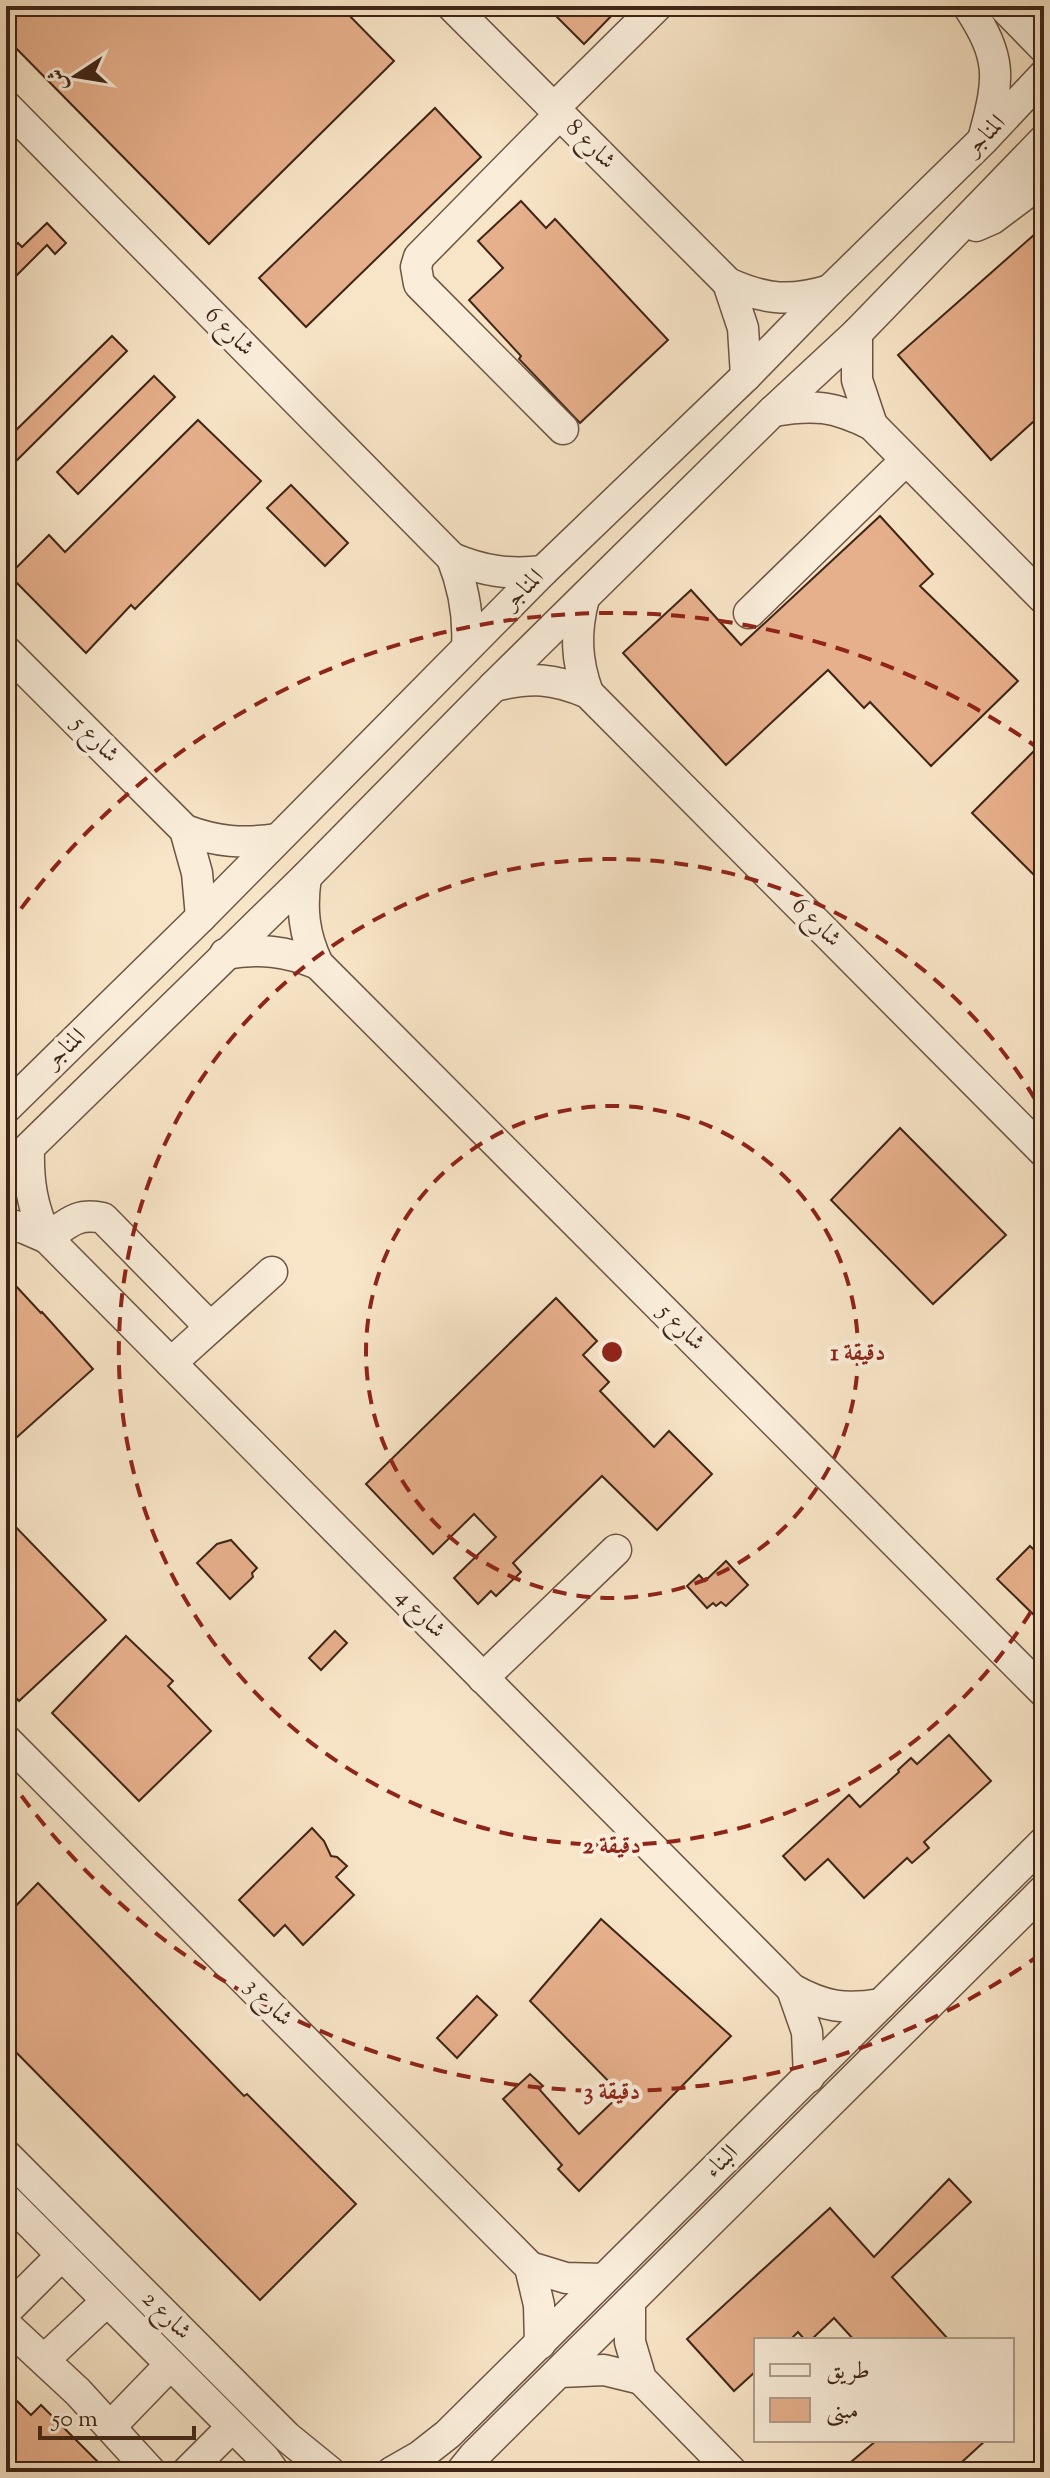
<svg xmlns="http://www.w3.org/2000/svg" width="1050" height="2478" font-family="'Sorts Mill Goudy',Amiri,serif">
  <rect width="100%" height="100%" fill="#f8e5c7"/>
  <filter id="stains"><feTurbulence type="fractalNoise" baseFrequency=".0025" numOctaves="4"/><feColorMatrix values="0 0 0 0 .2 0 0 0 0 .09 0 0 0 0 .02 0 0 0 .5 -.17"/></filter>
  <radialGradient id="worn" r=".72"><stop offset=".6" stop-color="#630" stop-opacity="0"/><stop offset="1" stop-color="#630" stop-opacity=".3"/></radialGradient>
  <g fill="#e7b08c" stroke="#3f2517" stroke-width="2">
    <path d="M6 6H340L394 61 209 244 6 38Z"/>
    <path d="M546 6H621L584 44Z"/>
    <path d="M435 108 481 157 306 327 259 278Z"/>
    <path d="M521 201 546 228 555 219 668 340 580 423 519 359 521 356 469 300 503 268 478 241Z"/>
    <path d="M47 223 66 243 55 254 47 245 6 286V254L18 243 22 247Z"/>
    <path d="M1044 226V412L991 460 898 355Z"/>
    <path d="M112 336 127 351 6 471V440Z"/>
    <path d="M154 376 175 397 78 494 57 472Z"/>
    <path d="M198 420 261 481 135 609 131 605 86 653 9 575 49 535 65 552Z"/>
    <path d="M291 485 348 543 325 566 267 508Z"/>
    <path d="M880 516 933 574 920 586 1018 681 931 766 870 702 864 708 828 670 726 765 623 653 691 590 741 645Z"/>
    <path d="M1044 741V885L972 813Z"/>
    <path d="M900 1128 1006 1235 933 1304 831 1200Z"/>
    <path d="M15 1285 41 1313 42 1312 93 1369 6 1447V1293Z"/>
    <path d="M556 1298 597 1341 583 1355 609 1382 600 1391 654 1447 669 1431 712 1474 657 1530 602 1476 513 1563 521 1572 496 1596 491 1591 478 1604 454 1578 496 1537 474 1514 433 1554 366 1484Z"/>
    <path d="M6 1517 106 1620 19 1701 6 1687Z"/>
    <path d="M231 1540 257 1568 252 1573 253 1577 230 1599 197 1563 217 1544Z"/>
    <path d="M1030 1546 1044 1559V1609L1036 1617 997 1579Z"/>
    <path d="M726 1561 748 1585 726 1606 721 1602 716 1606 713 1603 707 1608 687 1586 699 1575 705 1581Z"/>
    <path d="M335 1631 347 1643 321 1670 309 1658Z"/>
    <path d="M126 1636 173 1681 168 1686 211 1731 139 1801 52 1713Z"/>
    <path d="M949 1735 991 1781 924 1842 929 1848 912 1863 907 1858 864 1898 828 1859 805 1880 783 1856 849 1795 860 1807 899 1772 898 1770 911 1758 917 1764Z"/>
    <path d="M312 1828 324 1841 331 1856 337 1857 347 1866 336 1877 354 1895 303 1945 285 1925 274 1936 239 1900Z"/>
    <path d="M38 1883 244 2096 247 2094 356 2204 260 2300 6 2042V1916Z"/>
    <path d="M601 1919 731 2036 579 2191 558 2169 562 2165 503 2099 530 2074 543 2086 539 2089 579 2134 621 2094 530 2001Z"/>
    <path d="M477 1996 497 2015 457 2058 437 2038Z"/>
    <path d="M949 2179 971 2202 892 2277 949 2340H854L834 2318 811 2340H805L798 2332 790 2340H756V2371L734 2391 687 2339 830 2208 874 2257Z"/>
    <path d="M6 2390 31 2415 41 2405 108 2472H6Z"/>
    <path d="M877 2440H986L951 2472H839Z"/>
  </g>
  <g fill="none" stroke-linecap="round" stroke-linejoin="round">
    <g stroke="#6d5543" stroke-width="33">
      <g id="minor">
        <path d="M452 6 728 283C766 300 790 302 830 290"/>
        <path d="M968 6C1002 58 1000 77 984 136"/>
        <path d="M1003 6 1044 48"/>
        <path d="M6 106 452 558C464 588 469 615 467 647"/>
        <path d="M554 108 657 6"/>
        <path d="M560 114 419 257 416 267 419 284 563 429"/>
        <path d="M976 226 992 219 1044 180"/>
        <path d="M728 283 743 328 746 376"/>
        <path d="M857 333V380L872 425"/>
        <path d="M773 411C814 404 834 406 872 425L1044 599"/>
        <path d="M452 558C483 571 509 575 543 571"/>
        <path d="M584 598C575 632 576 660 588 693"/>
        <path d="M749 613 906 460"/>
        <path d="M6 651 185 830 197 873 201 917"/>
        <path d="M494 686C531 677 553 678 588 693L1044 1152"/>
        <path d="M185 830C217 842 243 844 277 839"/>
        <path d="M306 877C301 909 304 935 318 964L1044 1692"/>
        <path d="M225 954C259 948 286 951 318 964"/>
        <path d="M6 1108 201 917 543 571 746 376 830 290 984 139 1044 75"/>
        <path d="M29 1148C28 1181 32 1208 47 1238L792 1989C824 2007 845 2010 881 2004"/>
        <path d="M6 1170 306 877 494 686 773 411 857 333 1044 140"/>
        <path d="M6 1224 24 1228 47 1238"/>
        <path d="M47 1238C67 1224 77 1212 103 1218L210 1327"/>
        <path d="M171 1363 272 1272"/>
        <path d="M483 1678 616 1550"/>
        <path d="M6 1740 530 2267 566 2278 603 2279"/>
        <path d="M792 1989 807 2032 809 2077"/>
        <path d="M6 2155 287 2437 330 2472"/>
        <path d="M6 2199 264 2458 274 2472"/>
        <path d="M530 2267 539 2305 540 2344"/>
        <path d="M630 2302V2342L641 2379 732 2472"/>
        <path d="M6 2311 62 2255"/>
        <path d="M6 2325 78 2392 151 2472"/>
        <path d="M45 2359 107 2301"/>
        <path d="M560 2372 604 2370 641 2379"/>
        <path d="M111 2426 170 2365"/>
        <path d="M187 2472 232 2427"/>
        <path d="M392 2472 420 2456 448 2434 1044 1842"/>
        <path d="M461 2472 474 2456 1044 1890"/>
      </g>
    </g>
    <use href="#minor" stroke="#faeedb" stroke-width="30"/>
  </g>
  <g fill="none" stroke="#8f2418" stroke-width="4" stroke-dasharray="14 10">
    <circle cx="612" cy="1352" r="246"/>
    <path d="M1043 1591A493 493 0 1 1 1043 1113"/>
    <path d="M1041 1954A739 739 0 0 1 7 1776M7 928A739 739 0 0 1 1041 750"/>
  </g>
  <g text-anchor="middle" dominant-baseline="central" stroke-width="8" stroke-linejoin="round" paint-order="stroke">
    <g font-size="24" fill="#3f2517" stroke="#faeedb">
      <text transform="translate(986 136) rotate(-46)">المناجر</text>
      <text transform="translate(590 145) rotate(45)">شارع 8</text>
      <text transform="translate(229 332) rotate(45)">شارع 6</text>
      <text transform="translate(524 590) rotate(-45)">المناجر</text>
      <text transform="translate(95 740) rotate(45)">شارع 5</text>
      <text transform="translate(816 923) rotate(45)">شارع 6</text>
      <text transform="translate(66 1049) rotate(-44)">المناجر</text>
      <text transform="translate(681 1328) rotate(45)">شارع 5</text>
      <text transform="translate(420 1614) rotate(45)">شارع 4</text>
      <text transform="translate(268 2003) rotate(45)">شارع 3</text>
      <text transform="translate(722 2162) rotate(-44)">البناء</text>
      <text transform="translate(166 2316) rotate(45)">شارع 2</text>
    </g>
  </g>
  <circle cx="612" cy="1352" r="12" fill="#8f2418" stroke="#faeedb" stroke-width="4"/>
  <g font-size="24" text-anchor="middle" font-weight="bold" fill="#8f2418" stroke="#faeedb" stroke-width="8" stroke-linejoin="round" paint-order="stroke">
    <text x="858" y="1360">1 دقيقة</text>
    <text x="612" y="1853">2 دقيقة</text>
    <text x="612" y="2099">3 دقيقة</text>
  </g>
  <rect width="1050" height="2478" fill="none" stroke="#f8e5c7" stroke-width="32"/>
  <rect x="8" y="8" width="1034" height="2462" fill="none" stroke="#3f2517" stroke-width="4"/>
  <rect x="16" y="16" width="1018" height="2446" fill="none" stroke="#3f2517" stroke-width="2"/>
  <rect x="754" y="2338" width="260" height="104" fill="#faeedb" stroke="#af9e8d" stroke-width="2"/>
  <rect x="770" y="2364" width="40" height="12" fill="#faeedb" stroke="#af9e8d" stroke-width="2"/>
  <text x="826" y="2378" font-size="24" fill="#3f2517">طريق</text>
  <rect x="770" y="2398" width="40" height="24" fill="#e7b08c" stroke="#af9e8d" stroke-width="2"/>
  <text x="826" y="2418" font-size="24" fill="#3f2517">مبنى</text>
  <g transform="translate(76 76) rotate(258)" stroke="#faeedb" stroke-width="6" paint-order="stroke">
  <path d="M0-6L14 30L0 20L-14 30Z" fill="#3f2517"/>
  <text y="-12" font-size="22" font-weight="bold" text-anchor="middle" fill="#3f2517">ش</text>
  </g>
  <path d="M40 2426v12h154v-12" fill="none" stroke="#3f2517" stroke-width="4"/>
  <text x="52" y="2426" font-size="24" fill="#3f2517" stroke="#faeedb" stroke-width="6" paint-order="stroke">50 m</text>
  <rect width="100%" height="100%" filter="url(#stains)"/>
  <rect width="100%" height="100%" fill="url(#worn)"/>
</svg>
